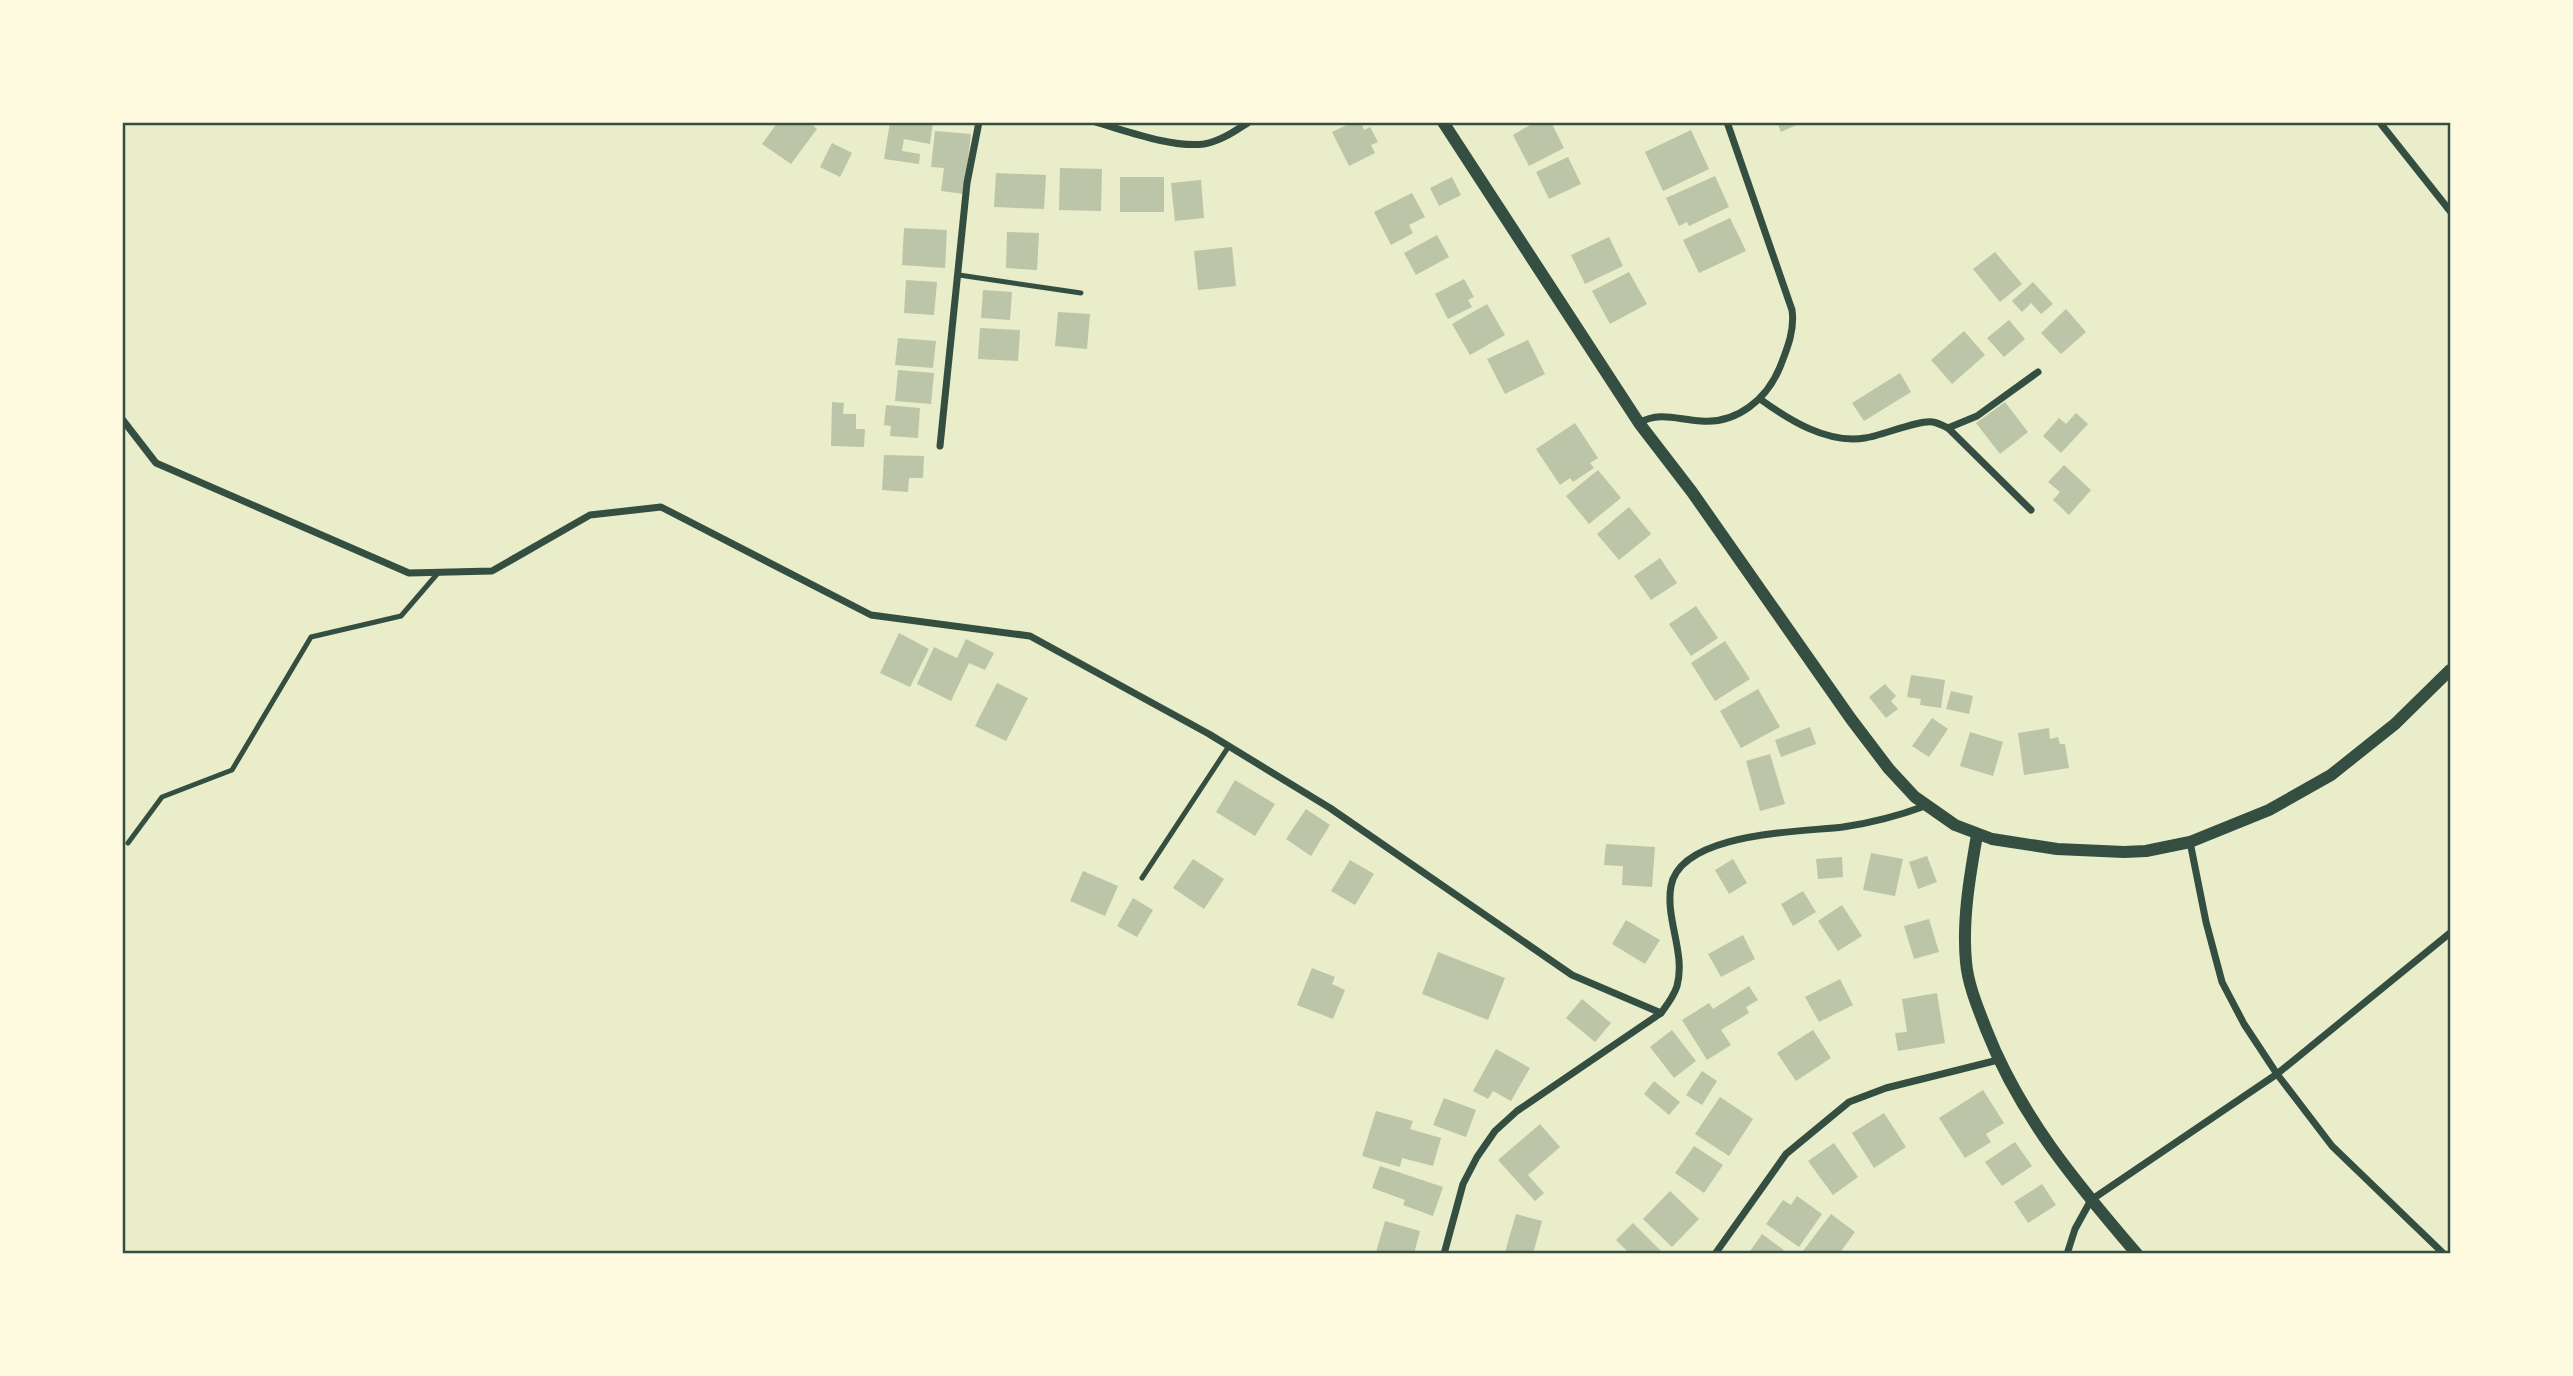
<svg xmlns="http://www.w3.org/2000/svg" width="2573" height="1376" font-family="Arial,sans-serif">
  <rect width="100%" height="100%" fill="#e9edc9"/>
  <g fill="#bcc5a7">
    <path d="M778 122H809L817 129 791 164 762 144Z"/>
    <path d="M890 122H933L930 144 904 139 902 151 920 154 919 164 884 159Z"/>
    <path d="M1353 122H1361L1364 130 1370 127 1378 142 1371 145 1375 153 1349 166 1332 132Z"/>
    <path d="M1535 122H1551L1564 148 1529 166 1513 135Z"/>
    <path d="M1777 122H1803L1781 132Z"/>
    <path d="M1691 130 1709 169 1663 191 1645 152Z"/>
    <path d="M935 131 971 134 964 194 941 191 944 168 931 167Z"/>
    <path d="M832 143 852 153 840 177 820 167Z"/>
    <path d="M1568 157 1581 184 1549 199 1536 172Z"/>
    <path d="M1060 168 1102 169 1101 211 1059 210Z"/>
    <path d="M996 173 1046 175 1044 209 994 207Z"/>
    <path d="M1715 176 1729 207 1689 226 1687 222 1679 226 1666 198Z"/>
    <rect x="1120" y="177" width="44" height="35"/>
    <path d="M1452 177 1461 195 1439 206 1430 188Z"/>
    <path d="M1201 180 1204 218 1175 221 1171 183Z"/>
    <path d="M1412 193 1425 217 1409 225 1413 233 1391 245 1374 212Z"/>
    <path d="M1730 218 1746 251 1699 273 1683 240Z"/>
    <path d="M904 228 947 230 945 268 902 265Z"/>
    <path d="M1007 232 1039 233 1037 270 1006 268Z"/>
    <path d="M1437 235 1449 257 1416 275 1404 253Z"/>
    <path d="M1609 237 1623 266 1585 284 1571 255Z"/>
    <path d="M1232 247 1236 286 1198 290 1194 251Z"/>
    <path d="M1995 252 2022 284 2000 302 1973 269Z"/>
    <path d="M1629 272 1647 304 1610 324 1592 291Z"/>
    <path d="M1464 279 1474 297 1468 300 1472 307 1448 319 1435 294Z"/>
    <path d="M906 280 937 282 934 315 904 313Z"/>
    <path d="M2033 282 2053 304 2041 314 2031 303 2022 312 2012 301Z"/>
    <path d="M983 290 1012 292 1010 320 981 318Z"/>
    <path d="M1487 304 1505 335 1470 355 1452 324Z"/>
    <path d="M2066 309 2086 332 2061 354 2041 333Z"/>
    <path d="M1058 312 1090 314 1087 349 1055 346Z"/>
    <path d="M2009 320 2025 339 2004 357 1987 338Z"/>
    <path d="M980 328 1020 330 1018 361 978 359Z"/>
    <path d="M1964 331 1985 355 1952 384 1931 360Z"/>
    <path d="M898 338 936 341 933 368 895 365Z"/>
    <path d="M1528 340 1545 374 1505 394 1487 359Z"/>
    <path d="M898 370 934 373 931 404 895 401Z"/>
    <path d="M1900 373 1911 392 1864 421 1852 403Z"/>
    <path d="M832 402 844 403 843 414H856V429H865L864 447 831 446Z"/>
    <path d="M2005 402 2028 432 2000 454 1976 423Z"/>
    <path d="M886 405 920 408 918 438 890 436 891 426 884 425Z"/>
    <path d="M2076 413 2088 424 2061 453 2043 436 2059 418 2066 424Z"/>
    <path d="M1575 423 1598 458 1590 463 1594 468 1573 482 1570 478 1560 485 1536 449Z"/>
    <path d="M884 455 924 456 923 478H909L908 492 882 490Z"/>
    <path d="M2064 465 2091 490 2069 515 2053 500 2060 492 2048 482Z"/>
    <path d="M1598 470 1621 498 1589 524 1566 496Z"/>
    <path d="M1629 507 1651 534 1619 560 1597 534Z"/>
    <path d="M1660 558 1677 583 1651 600 1634 576Z"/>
    <path d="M1696 606 1718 638 1691 656 1669 624Z"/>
    <path d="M899 633 929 649 910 687 880 673Z"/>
    <path d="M966 639 994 653 985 670 969 663 951 701 917 684 934 647 957 658Z"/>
    <path d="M1725 641 1750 679 1715 701 1691 663Z"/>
    <path d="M1911 675 1945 680 1941 708 1920 705 1921 699 1907 697Z"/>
    <path d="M997 683 1028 698 1006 741 975 726Z"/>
    <path d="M1885 684 1896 696 1891 701 1898 709 1886 718 1869 697Z"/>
    <path d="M1758 689 1780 727 1741 748 1720 711Z"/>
    <path d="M1951 691 1973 696 1969 714 1946 709Z"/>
    <path d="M1932 718 1948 729 1929 757 1912 746Z"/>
    <path d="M1810 727 1816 744 1781 757 1775 740Z"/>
    <path d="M2049 728 2050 739 2058 737 2060 744H2065L2069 768 2024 775 2018 733Z"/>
    <path d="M1970 732 2003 742 1993 776 1960 766Z"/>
    <path d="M1770 754 1785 804 1760 811 1746 761Z"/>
    <path d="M1235 780 1275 804 1255 836 1216 812Z"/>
    <path d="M1306 809 1330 825 1311 856 1286 839Z"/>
    <path d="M1606 844 1655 847 1652 887 1622 885 1623 866 1604 865Z"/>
    <path d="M1871 853 1903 859 1895 896 1863 890Z"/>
    <path d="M1927 856 1937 882 1918 889 1909 862Z"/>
    <path d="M1842 857 1843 877 1818 879 1816 859Z"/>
    <path d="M1193 859 1224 879 1204 909 1173 888Z"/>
    <path d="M1733 859 1747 883 1729 894 1715 870Z"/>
    <path d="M1350 860 1374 874 1355 905 1331 891Z"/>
    <path d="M1083 871 1118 886 1105 916 1070 901Z"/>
    <path d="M1803 891 1816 912 1793 926 1781 904Z"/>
    <path d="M1133 898 1153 910 1137 937 1117 926Z"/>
    <path d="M1842 905 1862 936 1838 951 1818 921Z"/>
    <path d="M1929 919 1939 952 1914 959 1904 926Z"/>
    <path d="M1626 920 1660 940 1645 964 1612 944Z"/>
    <path d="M1743 935 1755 959 1721 977 1708 954Z"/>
    <path d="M1438 952 1505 978 1488 1020 1422 994Z"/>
    <path d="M1312 968 1335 977 1332 984 1345 990 1333 1019 1297 1005Z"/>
    <path d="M1840 979 1853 1005 1819 1022 1805 997Z"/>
    <path d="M1749 986 1758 1000 1746 1007 1749 1013 1721 1030 1731 1045 1707 1060 1682 1020 1709 1003 1713 1009Z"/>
    <path d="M1937 993 1945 1043 1898 1051 1895 1033 1907 1032 1902 999Z"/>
    <path d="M1582 999 1611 1023 1595 1042 1566 1018Z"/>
    <path d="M1672 1030 1696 1061 1674 1078 1650 1047Z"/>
    <path d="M1813 1030 1831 1058 1796 1081 1777 1053Z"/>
    <path d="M1496 1049 1530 1068 1511 1101 1493 1091 1488 1099 1473 1091Z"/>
    <path d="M1702 1071 1717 1081 1702 1105 1686 1095Z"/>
    <path d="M1654 1081 1680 1102 1669 1115 1644 1094Z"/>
    <path d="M1983 1090 2004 1123 1986 1134 1991 1142 1965 1158 1939 1118Z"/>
    <path d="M1720 1097 1753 1119 1729 1156 1695 1134Z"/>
    <path d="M1444 1098 1476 1110 1466 1137 1433 1125Z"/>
    <path d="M1376 1111 1413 1121 1410 1129 1441 1138 1433 1166 1402 1158 1400 1167 1362 1156Z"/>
    <path d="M1884 1113 1906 1147 1874 1168 1852 1133Z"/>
    <path d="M1540 1124 1560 1147 1528 1175 1544 1193 1535 1201 1498 1160Z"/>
    <path d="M2015 1142 2032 1166 2002 1186 1985 1162Z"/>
    <path d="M1834 1143 1858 1177 1833 1195 1808 1161Z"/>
    <path d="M1694 1146 1723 1165 1704 1193 1675 1173Z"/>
    <path d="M1380 1166 1443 1187 1433 1216 1403 1205 1405 1200 1372 1188Z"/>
    <path d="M2042 1184 2056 1205 2028 1223 2014 1202Z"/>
    <path d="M1670 1191 1699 1219 1672 1247 1643 1219Z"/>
    <path d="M1797 1196 1822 1214 1799 1247 1766 1224 1783 1200 1791 1205Z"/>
    <path d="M1516 1214 1542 1221 1533 1254 1505 1252Z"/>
    <path d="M1831 1214 1855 1232 1839 1254H1806L1803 1251Z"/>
    <path d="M1385 1221 1420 1231 1414 1254 1376 1252Z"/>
    <path d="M1633 1223 1664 1254H1630L1616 1240Z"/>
    <path d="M1762 1234 1789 1254H1748Z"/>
  </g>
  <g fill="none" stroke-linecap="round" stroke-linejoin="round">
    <g stroke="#344e41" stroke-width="5">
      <path d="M959 275 1081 293"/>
      <path d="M128 843 162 797 232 770 311 637 401 616 438 573"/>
      <path d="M1142 878 1229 746"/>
    </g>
    <g stroke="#344e41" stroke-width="7">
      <path d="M1095 122C1127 131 1172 148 1204 144 1221 141 1235 131 1249 122"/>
      <path d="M2381 124 2450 211"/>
      <path d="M1760 399C1789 420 1827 444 1865 438 1881 436 1920 419 1933 422 1938 423 1944 426 1948 428L1977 416 2038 372"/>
      <path d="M122 419 156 463 409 573 492 571 590 515 661 507 871 615 1030 636 1209 734 1330 808 1572 975 1661 1013"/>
      <path d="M1639 423C1660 411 1678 420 1701 421 1737 424 1767 399 1780 367 1787 349 1795 330 1792 310L1727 122"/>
      <path d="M1948 428 2031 510"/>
      <path d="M940 446 967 183 979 122"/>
      <path d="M2190 842 2206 922 2222 982 2244 1024 2277 1074 2332 1146 2444 1254"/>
      <path d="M1444 1254 1463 1184 1477 1157 1495 1131 1517 1111 1661 1013C1667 1005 1674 996 1677 986 1686 953 1665 919 1671 886 1681 832 1801 832 1843 827 1871 823 1898 816 1925 806"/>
      <path d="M1715 1254 1786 1154 1849 1102 1886 1088 1998 1060"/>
      <path d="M2067 1254 2075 1229 2091 1200 2277 1074 2450 933"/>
    </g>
    <g stroke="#344e41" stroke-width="12">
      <path d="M1443 122 1639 423 1692 492 1851 719 1889 769 1915 797 1955 825 1992 839 2057 849 2124 852 2146 851 2190 842 2269 810 2331 775 2395 724 2450 670"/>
      <path d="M1977 835C1970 875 1962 920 1966 962 1968 985 1978 1008 1986 1029 2020 1116 2076 1183 2137 1254"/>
    </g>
  </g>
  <rect width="2573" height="1376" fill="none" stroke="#fefae0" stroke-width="248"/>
  <rect x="124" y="124" width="2325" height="1128" fill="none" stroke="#344e41" stroke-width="2.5"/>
</svg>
